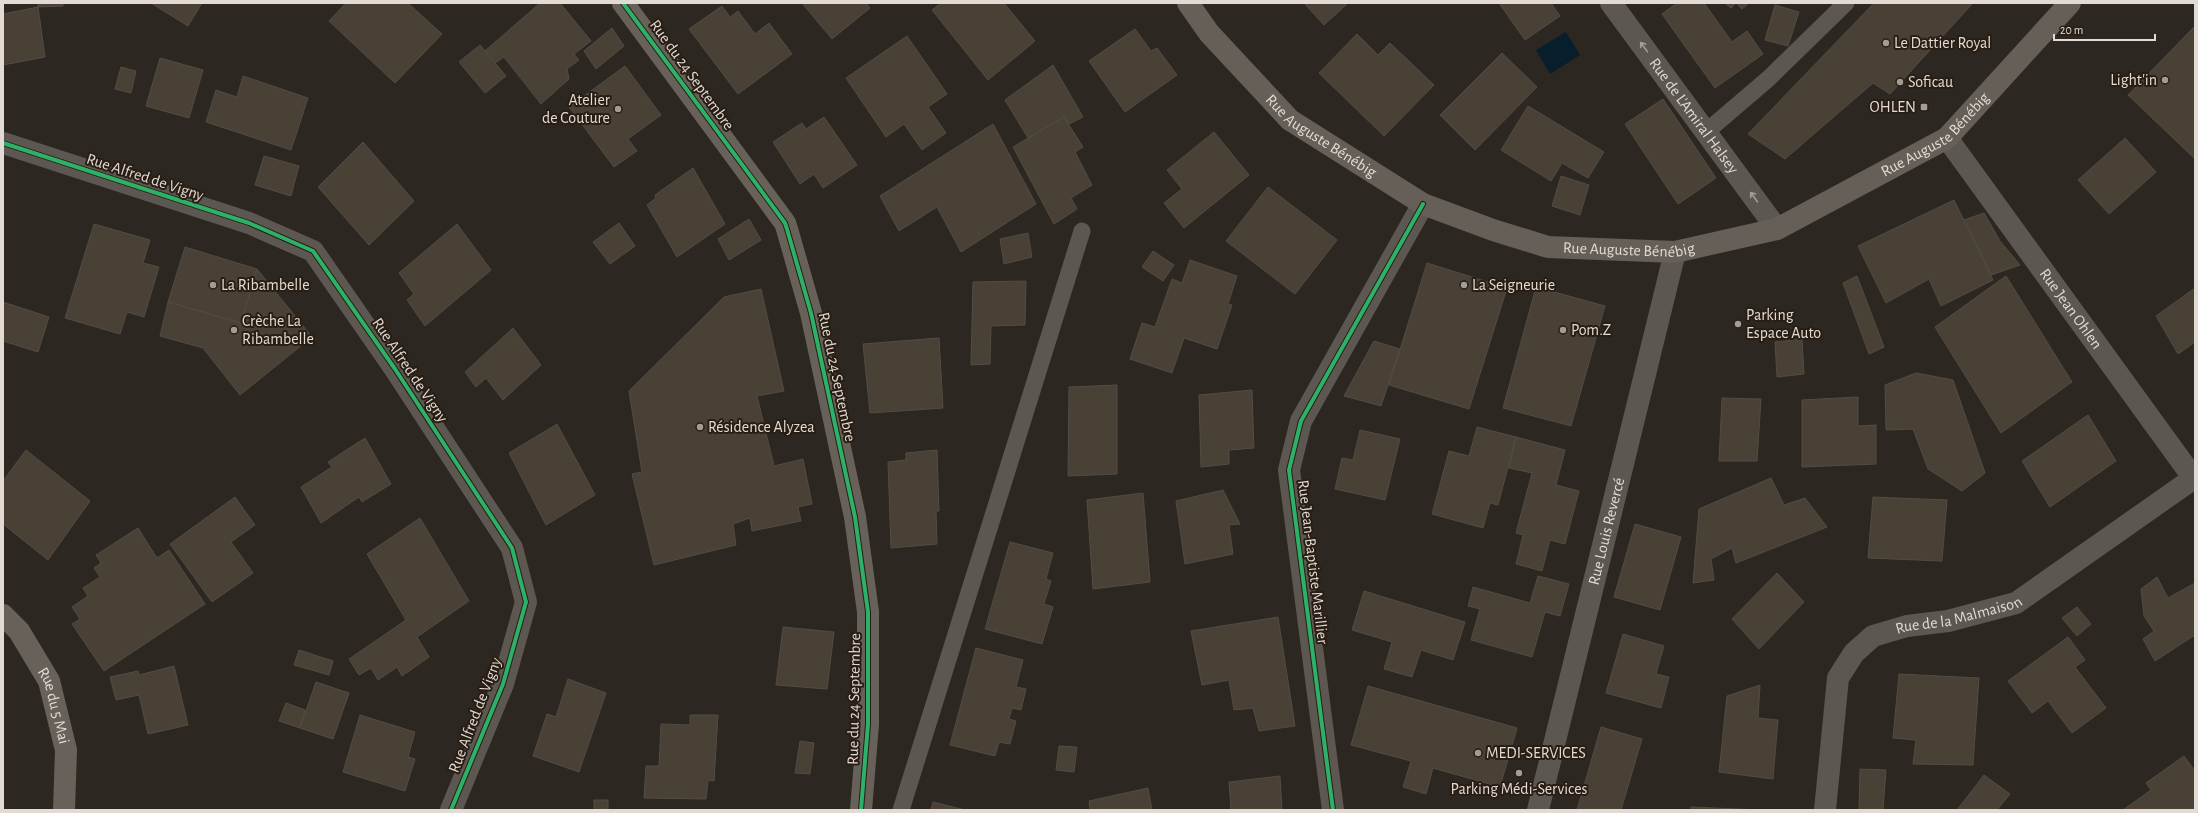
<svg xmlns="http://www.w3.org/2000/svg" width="2198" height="813" font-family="'Alegreya Sans',sans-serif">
  <rect width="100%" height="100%" fill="#2d2721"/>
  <path fill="#071e2d" d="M1566 32 1580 55 1550 74 1536 50Z"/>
  <g fill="#4a4136" stroke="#514c47">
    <path d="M38 3H63V6L38 7Z"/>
    <path d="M151 3H202L188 26Z"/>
    <path d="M346 3H408L442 34 395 83 329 21Z"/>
    <path d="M540 3H560L591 41 574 54 579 60 567 69 569 79 541 104 504 57 495 63 485 51Z"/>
    <path d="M802 3H866L870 8 832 39Z"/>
    <path d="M941 3H1004L1035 41 988 80 932 10Z"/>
    <path d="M1304 3H1348L1324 25Z"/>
    <path d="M1499 3H1551L1560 16 1525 40Z"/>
    <path d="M1677 3H1704L1732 42 1747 31 1763 54 1715 88 1662 14Z"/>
    <path d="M1725 3H1749L1742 9 1736 3 1731 8Z"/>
    <path d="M1874 3H1973L1890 94 1873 83 1785 159 1748 134Z"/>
    <path d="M1775 5 1799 12 1788 46 1765 40Z"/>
    <path d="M722 6 730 17 738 11 755 34 769 23 792 54 738 94 689 29Z"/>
    <path d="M38 7 45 57 3 65V14Z"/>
    <path d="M2195 26V159L2128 95Z"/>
    <path d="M612 28 624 46 596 69 584 51Z"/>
    <path d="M1135 29 1151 51 1157 48 1177 75 1125 112 1089 61Z"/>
    <path d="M1357 34 1378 55 1390 43 1434 85 1384 136 1319 73Z"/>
    <path d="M907 36 947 94 928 107 946 133 922 150 904 124 886 137 846 78Z"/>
    <path d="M480 45 506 76 485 93 459 62Z"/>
    <path d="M1502 53 1537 87 1475 150 1440 115Z"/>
    <path d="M160 58 203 70 189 118 146 106Z"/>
    <path d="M1053 65 1083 117 1069 124 1064 117 1028 138 1005 100Z"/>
    <path d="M625 66 661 115 628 139 637 151 614 167 569 107Z"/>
    <path d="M121 67 136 71 131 93 115 89Z"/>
    <path d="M243 76 308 98 291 150 206 122 216 90 237 97Z"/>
    <path d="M1663 99 1716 178 1678 204 1625 124Z"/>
    <path d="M1528 106 1604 152 1588 178 1562 163 1551 181 1501 150Z"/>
    <path d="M824 117 857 165 823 188 814 174 800 184 773 142 802 123 806 129Z"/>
    <path d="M1064 117 1083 147 1075 152 1092 185 1071 198 1077 209 1054 224 1013 147Z"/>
    <path d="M993 124 1036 204 961 252 937 207 899 231 880 196Z"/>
    <path d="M1214 132 1249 175 1184 228 1164 203 1182 189 1167 170Z"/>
    <path d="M2125 138 2156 172 2109 214 2078 180Z"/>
    <path d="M363 142 414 201 369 245 318 187Z"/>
    <path d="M264 156 299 166 291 196 255 185Z"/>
    <path d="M693 168 725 224 677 257 647 205 656 198 655 195Z"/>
    <path d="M1561 176 1589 185 1580 215 1552 206Z"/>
    <path d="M1268 187 1337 240 1295 294 1226 241Z"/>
    <path d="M1954 200 1993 280 1941 306 1929 279 1886 303 1858 246Z"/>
    <path d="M1984 213 2000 241 2020 265 1991 275 1964 220Z"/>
    <path d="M749 219 761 240 729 260 718 239Z"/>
    <path d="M619 223 635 246 610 264 593 242Z"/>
    <path d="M94 224 150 240 143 263 159 267 144 317 127 312 120 334 65 318Z"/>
    <path d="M457 224 491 270 425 326 407 300 414 294 399 273Z"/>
    <path d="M1028 233 1032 257 1004 264 1000 239Z"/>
    <path d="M185 247 257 269 241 323 168 302Z"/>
    <path d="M1153 251 1174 265 1163 281 1142 267Z"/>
    <path d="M1190 260 1237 276 1228 304 1232 305 1217 349 1184 338 1172 373 1130 359 1142 323 1155 327 1172 279 1182 283Z"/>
    <path d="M1427 263 1507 288 1469 409 1389 385Z"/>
    <path d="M257 269 312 337 240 395 203 348 160 336 168 302 241 323Z"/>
    <path d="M1857 276 1884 347 1869 354 1843 283Z"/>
    <path d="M2006 276 2072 382 2001 433 1935 327Z"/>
    <path d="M1026 281 1025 325 991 326 990 364 971 365 973 282Z"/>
    <path d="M1536 287 1605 306 1571 426 1503 408Z"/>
    <path d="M2195 288V342L2178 354 2156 316Z"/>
    <path d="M761 289 784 391 757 396 774 466 803 459 812 504 798 507 801 521 752 531 750 518 733 524 736 545 654 565 632 474 642 472 629 391 724 297Z"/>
    <path d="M3 302 49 317 38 352 3 341Z"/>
    <path d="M513 328 541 365 503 400 486 378 476 387 465 372Z"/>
    <path d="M939 338 943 408 870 413 863 344Z"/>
    <path d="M1802 339 1804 374 1777 377 1775 342Z"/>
    <path d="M1374 341 1400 349 1381 406 1344 396Z"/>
    <path d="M1916 373 1953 380 1985 473 1962 491 1928 469 1913 429 1886 430 1885 385Z"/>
    <path d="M1117 385V474L1068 476 1069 387Z"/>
    <path d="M1252 390 1254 448 1229 450V464L1201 467 1199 395Z"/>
    <path d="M1858 397V426L1876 425V464L1802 467V400Z"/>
    <path d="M1722 398 1761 399 1757 461H1719Z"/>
    <path d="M2088 415 2116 461 2050 507 2022 461Z"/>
    <path d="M557 424 595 495 546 525 509 453Z"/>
    <path d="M1477 427 1516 437 1498 505 1490 503 1483 528 1432 514 1449 451 1469 456Z"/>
    <path d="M1360 430 1400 439 1385 500 1335 489 1342 458 1353 460Z"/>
    <path d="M1516 437 1565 450 1556 485 1579 491 1565 544 1550 540 1542 571 1516 564 1523 535 1516 533 1532 473 1509 468Z"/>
    <path d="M365 438 391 484 362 502 359 497 321 523 301 487 332 467 328 462Z"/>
    <path d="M26 450 90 501 48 560 3 524V481Z"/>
    <path d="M937 450 939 511H936L937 544 891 548 888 462 906 460V453Z"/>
    <path d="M1771 478 1784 505 1805 498 1827 527 1736 563 1732 548 1711 559 1714 580 1693 583 1699 509Z"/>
    <path d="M1223 490 1240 524 1229 525 1233 554 1185 564 1176 501Z"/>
    <path d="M1143 493 1150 582 1093 589 1087 500Z"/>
    <path d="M235 497 255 525 231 542 253 573 212 602 170 544Z"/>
    <path d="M1873 497 1947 500 1942 561 1868 558Z"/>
    <path d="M420 518 469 601 417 637 429 657 402 676 397 667 378 680 371 668 359 675 349 659 406 620 367 554Z"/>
    <path d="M1635 524 1681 537 1660 610 1614 597Z"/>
    <path d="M138 528 157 558 169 550 205 604 104 671 72 624 80 619 72 607 88 596 83 588 100 577 94 568 101 563 96 555Z"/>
    <path d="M1010 542 1053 553 1046 579 1051 581 1044 604 1053 607 1042 644 985 629Z"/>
    <path d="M1777 573 1804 602 1759 649 1732 619Z"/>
    <path d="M1538 576 1569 584 1560 616 1545 612 1532 657 1471 640 1480 609 1468 606 1473 587 1530 603Z"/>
    <path d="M2157 577 2168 598 2195 583V635L2155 661 2143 639 2154 631 2144 616 2141 589Z"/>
    <path d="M1364 591 1465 622 1453 660 1421 650 1412 677 1384 669 1392 642 1352 630Z"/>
    <path d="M2077 607 2091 624 2077 636 2062 618Z"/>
    <path d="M1278 617 1295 726 1259 731 1253 708 1234 710 1229 680 1202 685 1191 631Z"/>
    <path d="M783 627 834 632 827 689 776 685Z"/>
    <path d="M1623 634 1664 646 1656 674 1669 677 1661 708 1606 693Z"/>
    <path d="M2068 637 2085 660 2075 667 2106 708 2072 733 2048 701 2032 713 2008 681Z"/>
    <path d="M976 648 1023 660 1016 687 1026 689 1021 710 1012 708 1009 719 1016 721 1010 744 999 742 995 756 950 745Z"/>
    <path d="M299 650 333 661 329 675 294 665Z"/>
    <path d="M174 666 188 725 148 734 139 695 116 700 110 677 138 671 139 675Z"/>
    <path d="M1899 674 1979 678 1973 765 1913 764 1916 740 1893 738Z"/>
    <path d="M568 679 606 693 579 772 533 756 547 714 556 717Z"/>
    <path d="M316 682 349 693 333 739 300 728Z"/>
    <path d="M1760 685 1758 718 1778 720 1773 779 1719 772 1727 696Z"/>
    <path d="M1368 686 1517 728 1500 787 1433 768 1426 794 1403 787 1411 761 1351 745Z"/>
    <path d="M286 703 305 710 300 728 279 721Z"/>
    <path d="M360 715 415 732 408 757 415 759 405 791 343 772Z"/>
    <path d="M690 715H718L714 781 708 780 706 799 644 798 646 766H659L661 724 690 725Z"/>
    <path d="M1601 727 1642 739 1621 810H1577Z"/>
    <path d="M800 741 814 743 810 774 795 773Z"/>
    <path d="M1059 746 1077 747 1074 772 1056 770Z"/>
    <path d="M2184 756 2195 771V810H2123L2151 790 2146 783Z"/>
    <path d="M1860 769 1886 770 1883 810H1859Z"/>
    <path d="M1984 775 2010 794 1997 810H1957Z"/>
    <path d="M1280 776 1282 810H1231L1229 782Z"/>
    <path d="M1148 788 1152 810H1090L1089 801Z"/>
    <rect x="594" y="800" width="14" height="10"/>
    <path d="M933 802 965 810H931Z"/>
    <path d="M1691 807 1761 810H1691Z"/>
  </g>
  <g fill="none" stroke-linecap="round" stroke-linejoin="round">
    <g stroke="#5d5751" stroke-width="17">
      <path d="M1706 132 1768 79 1846 3"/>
      <path d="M901 810 1082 231"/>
    </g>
    <g stroke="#5d5751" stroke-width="22">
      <path id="s1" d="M1611 3 1777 229"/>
      <path id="s2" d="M1947 138 2195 480"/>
      <path d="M3 143 249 223 313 251 395 369 512 548 526 602 503 684 451 810"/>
      <path d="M1333 810 1289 470 1301 421 1423 204"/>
      <path id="s3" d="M1538 810 1675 252"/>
      <path id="s4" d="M1825 810 1838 678 1854 653 1873 636 1907 626 1948 621 2016 603 2194 478"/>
    </g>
    <g stroke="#68615a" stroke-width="22">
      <path d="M623 3 785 223 787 229 811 313 855 517 868 612V724L861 810"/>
      <path id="s5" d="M3 615 19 631 49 681 66 750 64 810"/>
    </g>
    <path stroke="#665f57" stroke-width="22" id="s6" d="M1188 3 1209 33 1290 120 1423 204 1493 230 1548 247 1675 252 1777 229 1947 138 2070 3"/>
    <g stroke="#281e13" stroke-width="6">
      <g id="cycleway">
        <path d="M623 3 785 223 787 229 811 313 855 517 868 612V724L861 810"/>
        <path d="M3 143 249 223 313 251 395 369 512 548 526 602 503 684 451 810"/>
        <path d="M1333 810 1289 470 1301 421 1423 204"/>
      </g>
    </g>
    <use href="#cycleway" stroke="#2db169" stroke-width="4"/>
  </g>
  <defs><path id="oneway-shaft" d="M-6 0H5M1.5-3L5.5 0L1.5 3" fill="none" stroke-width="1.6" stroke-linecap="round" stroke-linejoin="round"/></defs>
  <g stroke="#a69f98">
    <use href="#oneway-shaft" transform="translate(1644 47) rotate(-126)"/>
    <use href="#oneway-shaft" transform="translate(1754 197) rotate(-126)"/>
  </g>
  <g fill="#a39b95" stroke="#281e13" stroke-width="1.5">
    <circle cx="1886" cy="43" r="4"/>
    <circle cx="2165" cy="80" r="4"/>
    <circle cx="1900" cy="82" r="4"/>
    <rect x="1920" y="103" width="8" height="8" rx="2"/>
    <circle cx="618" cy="109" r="4"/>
    <circle cx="213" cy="285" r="4"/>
    <circle cx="1464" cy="285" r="4"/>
    <circle cx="1738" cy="324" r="4"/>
    <circle cx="234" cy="330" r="4"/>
    <circle cx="1563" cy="330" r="4"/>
    <circle cx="700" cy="427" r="4"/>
    <circle cx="1478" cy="753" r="4"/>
    <circle cx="1519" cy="773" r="4"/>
  </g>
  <g text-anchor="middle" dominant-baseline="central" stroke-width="4" stroke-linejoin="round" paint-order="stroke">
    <g font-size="16" fill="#e2dad3" stroke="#281e13" text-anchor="start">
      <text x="1894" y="43">Le Dattier Royal</text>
      <text x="2157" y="80" text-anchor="end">Light'in</text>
      <text x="1908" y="82">Soficau</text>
      <text x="610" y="100" text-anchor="end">Atelier<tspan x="610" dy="18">de Couture</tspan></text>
      <text x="1916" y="107" text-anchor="end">OHLEN</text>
      <text x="221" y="285">La Ribambelle</text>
      <text x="1472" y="285">La Seigneurie</text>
      <text x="1746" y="315">Parking<tspan x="1746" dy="18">Espace Auto</tspan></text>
      <text x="242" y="321">Crèche La<tspan x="242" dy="18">Ribambelle</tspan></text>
      <text x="1571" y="330">Pom.Z</text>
      <text x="708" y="427">Résidence Alyzea</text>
      <text x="1486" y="753">MEDI-SERVICES</text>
      <text x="1519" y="789" text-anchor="middle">Parking Médi-Services</text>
    </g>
    <g font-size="16" fill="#e2dad3" stroke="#281e13">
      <text transform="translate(692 75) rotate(54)">Rue du 24 Septembre</text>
      <text stroke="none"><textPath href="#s1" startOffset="140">Rue de L'Amiral Halsey</textPath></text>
      <text stroke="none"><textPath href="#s6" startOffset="862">Rue Auguste Bénébig</textPath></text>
      <text stroke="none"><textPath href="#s6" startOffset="190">Rue Auguste Bénébig</textPath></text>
      <text transform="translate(145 177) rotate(18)">Rue Alfred de Vigny</text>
      <text stroke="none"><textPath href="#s6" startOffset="526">Rue Auguste Bénébig</textPath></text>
      <text stroke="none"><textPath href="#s2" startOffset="211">Rue Jean Ohlen</textPath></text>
      <text transform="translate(410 370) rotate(56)">Rue Alfred de Vigny</text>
      <text transform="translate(837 377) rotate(78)">Rue du 24 Septembre</text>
      <text stroke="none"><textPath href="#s3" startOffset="287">Rue Louis Revercé</textPath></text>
      <text transform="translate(1313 562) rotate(83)">Rue Jean-Baptiste Marillier</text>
      <text stroke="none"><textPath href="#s4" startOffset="276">Rue de la Malmaison</textPath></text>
      <text transform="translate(854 699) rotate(-89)">Rue du 24 Septembre</text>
      <text stroke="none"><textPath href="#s5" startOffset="106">Rue du 5 Mai</textPath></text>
      <text transform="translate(475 715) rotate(-69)">Rue Alfred de Vigny</text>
    </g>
  </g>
  <rect width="2198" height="813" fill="none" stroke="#e2dad3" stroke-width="8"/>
  <path d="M2054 34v6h101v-6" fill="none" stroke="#e2dad3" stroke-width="2"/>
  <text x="2060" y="34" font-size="12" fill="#e2dad3" stroke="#281e13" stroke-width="3" paint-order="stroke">20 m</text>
</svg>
